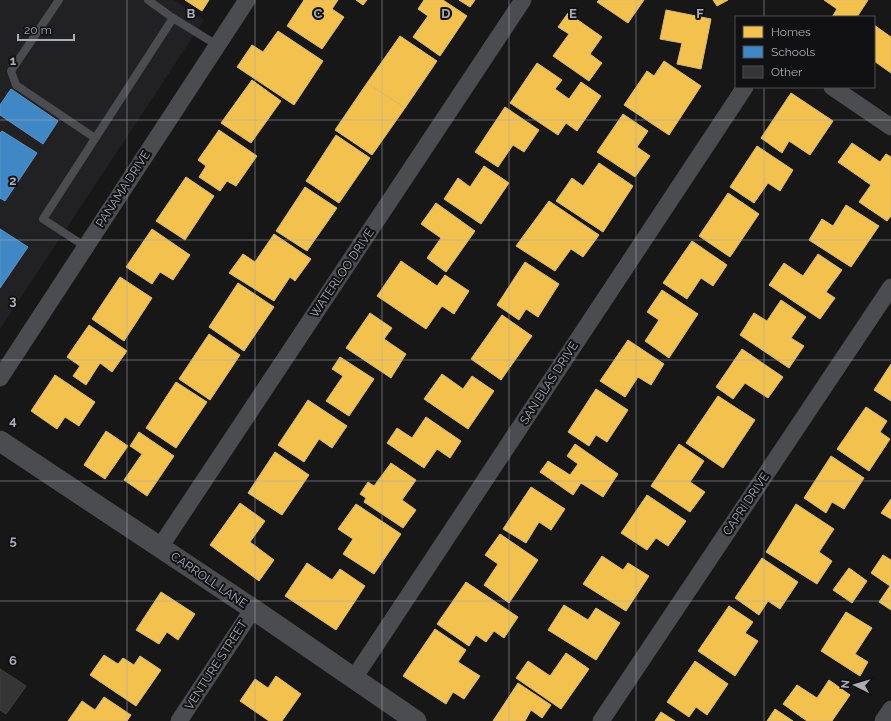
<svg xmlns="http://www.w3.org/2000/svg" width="891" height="721" font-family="Raleway,sans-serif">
  <rect width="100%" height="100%" fill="#171717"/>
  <path fill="#212123" d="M0 0H174L204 20 0 329Z"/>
  <g fill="#f2c14e" stroke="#dcbb6e">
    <path d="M185 0H209L202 11Z"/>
    <path d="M304 0H338L332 9 344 17 322 49 287 26Z"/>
    <path d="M356 0H367L363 5Z"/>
    <path d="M424 0H443L467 16 440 56 413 37 428 16 418 9Z"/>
    <path d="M459 0H475L470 7Z"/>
    <path d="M599 0H644L628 23 597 2Z"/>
    <path d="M713 0H728L717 6Z"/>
    <path d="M824 0H868L857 17H832L837 9Z"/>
    <path d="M666 10 711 19 701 69 677 64 682 43 660 39Z"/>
    <path d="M568 13 602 37 590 54 602 63 589 81 553 56 569 34 558 27Z"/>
    <path d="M874 25 891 37V73L874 61Z"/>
    <path d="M278 31 323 61 294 105 237 67 252 45 263 52Z"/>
    <path d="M400 36 437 61 405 108 367 83Z"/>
    <path d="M664 61 701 86 669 135 624 105 647 71 654 76Z"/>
    <path d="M537 63 562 80 555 89 569 99 581 82 601 96 577 131 566 123 558 135 510 103Z"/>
    <path d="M252 80 281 101 251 143 221 123Z"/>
    <path d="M367 83 405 108 372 155 335 130Z"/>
    <path d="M791 93 833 121 810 155 789 141 782 153 761 138Z"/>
    <path d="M505 107 539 130 524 152 513 145 498 167 475 152Z"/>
    <path d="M623 114 648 131 637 147 650 156 635 177 597 152Z"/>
    <path d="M219 130 257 156 236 186 227 181 220 191 199 177 206 166 198 160Z"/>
    <path d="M336 135 370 158 339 203 306 181Z"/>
    <path d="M852 143 880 162 886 154 891 157V216L887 221 859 202 871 185 838 162Z"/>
    <path d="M757 146 793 170 780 191 768 183 754 203 730 187Z"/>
    <path d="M599 163 633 186 603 232 556 201 572 178 583 186Z"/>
    <path d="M484 166 509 183 481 224 444 199 458 178 470 187Z"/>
    <path d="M186 177 214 196 185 240 156 221Z"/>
    <path d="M305 187 337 208 307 251 276 231Z"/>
    <path d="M728 193 759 214 730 257 699 236Z"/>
    <path d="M549 201 599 235 583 257 571 249 555 271 516 246Z"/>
    <path d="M436 203 475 231 446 272 427 258 441 238 421 224Z"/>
    <path d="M846 205 879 226 851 267 809 240 822 219 833 226Z"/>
    <path d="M152 229 190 255 173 280 160 272 152 284 126 267Z"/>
    <path d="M274 234 311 259 295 281 290 277 274 301 229 273 243 254 255 262Z"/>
    <path d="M692 241 727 265 713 286 701 278 687 299 663 283Z"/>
    <path d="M818 254 842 270 826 292 835 298 820 319 769 285 784 263 803 276Z"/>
    <path d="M401 261 437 286 445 275 469 291 454 314 442 306 426 329 377 296Z"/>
    <path d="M525 262 559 284 538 317 526 309 519 320 497 305Z"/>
    <path d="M120 277 152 298 124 341 92 319Z"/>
    <path d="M238 283 274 307 244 351 209 327Z"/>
    <path d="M662 290 698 314 669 358 645 341 659 320 647 312Z"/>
    <path d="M781 300 806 317 791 338 804 346 789 368 740 335 754 313 767 321Z"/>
    <path d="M370 313 392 328 384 339 406 354 391 378 346 348Z"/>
    <path d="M502 315 532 336 501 380 471 359Z"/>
    <path d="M89 325 127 351 112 372 100 363 86 385 73 376 80 366 67 357Z"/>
    <path d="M209 334 240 355 210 400 179 379Z"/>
    <path d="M628 340 664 364 651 385 638 377 625 397 600 381Z"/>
    <path d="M742 349 783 377 768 398 745 383 733 399 716 387Z"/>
    <path d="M340 357 374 379 349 416 326 401 343 376 332 369Z"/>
    <path d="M891 364V401L874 390Z"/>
    <path d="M442 374 463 389 472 376 494 391 468 429 424 399Z"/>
    <path d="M55 375 95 402 79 426 65 417 57 429 31 411Z"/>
    <path d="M176 382 207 402 176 448 146 428Z"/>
    <path d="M596 389 628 410 607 442 596 435 589 446 568 432Z"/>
    <path d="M718 396 755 420 723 468 686 443Z"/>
    <path d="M308 400 347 426 332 448 319 439 304 462 278 445Z"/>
    <path d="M866 407 887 421 880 432 890 439 869 471 837 449Z"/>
    <path d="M426 417 461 441 450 458 437 449 424 468 387 443 397 428 412 438Z"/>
    <path d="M106 431 128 446 105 479 84 465Z"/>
    <path d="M139 432 174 456 147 496 124 480 142 454 130 446Z"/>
    <path d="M575 444 618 474 603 497 581 483 573 495 540 472 548 461 570 475 578 464 567 456Z"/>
    <path d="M679 444 704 461 690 482 705 492 690 512 651 486Z"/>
    <path d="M275 452 309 475 282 515 248 493Z"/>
    <path d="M831 456 864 478 844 509 832 502 826 513 804 498Z"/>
    <path d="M391 463 416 480 402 500 416 510 403 528 364 502 366 498 360 494 368 482 374 486Z"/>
    <path d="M531 487 565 509 551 530 539 522 526 543 503 529Z"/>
    <path d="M647 495 686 521 668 546 656 538 647 550 621 533Z"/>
    <path d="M891 499V519L881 513Z"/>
    <path d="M240 503 265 521 250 542 274 560 259 581 210 545Z"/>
    <path d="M356 504 401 534 374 574 343 554 353 539 338 529Z"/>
    <path d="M796 504 834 529 819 552 832 561 817 584 766 552Z"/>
    <path d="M500 534 538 560 509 603 484 585 498 564 485 555Z"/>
    <path d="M883 555 891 560V610L879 602 890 586 871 573Z"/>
    <path d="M602 556 623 570 628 563 649 576 626 611 583 584Z"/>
    <path d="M762 558 798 582 780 609 768 601 759 615 735 598Z"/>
    <path d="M307 563 332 580 340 569 365 586 336 630 285 596Z"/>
    <path d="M849 568 867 581 852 603 833 590Z"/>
    <path d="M466 582 518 617 504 638 494 631 486 642 476 635 469 646 437 624Z"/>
    <path d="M161 592 195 614 178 640 167 632 159 644 136 630Z"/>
    <path d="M564 605 588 620 596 608 620 623 596 660 548 630Z"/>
    <path d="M729 606 753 622 745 633 758 641 735 676 698 651Z"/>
    <path d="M846 612 872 628 855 654 868 662 860 676 821 651Z"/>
    <path d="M435 629 466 650 458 662 480 676 464 699 453 692 446 704 403 676Z"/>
    <path d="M566 653 589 669 561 709 516 678 528 661 550 676Z"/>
    <path d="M104 655 118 664 123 658 134 665 140 656 161 670 136 706 90 675Z"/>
    <path d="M695 661 728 684 707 715 696 707 689 717 667 702Z"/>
    <path d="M276 676 301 694 282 721H269L240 701 255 679 268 688Z"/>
    <path d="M829 680 850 695 832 721H807L783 704 797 685 817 698Z"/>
    <path d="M518 683 551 705 542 718 531 710 525 721H493Z"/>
    <path d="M104 697 131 715 127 721H68L82 701 95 710Z"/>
    <path d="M775 709 793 721H767Z"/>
    <path d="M661 712 675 721H655Z"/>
  </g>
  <g fill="#3f88c5" stroke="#5e93c1">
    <path d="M11 89 58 121 43 144 0 115V105Z"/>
    <path d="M2 131 37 153 5 201 0 198V133Z"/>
    <path d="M0 229 28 247 0 288Z"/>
  </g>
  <path fill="#353536" stroke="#3f4043" d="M0 669 26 686 6 714 0 710Z"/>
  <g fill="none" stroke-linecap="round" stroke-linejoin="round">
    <g stroke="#4b4c50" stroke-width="8">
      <path d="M59 0 11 71 16 85 95 138"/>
      <path d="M148 0 173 18"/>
      <path d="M86 247 43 219 173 18 217 45"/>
    </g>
    <g stroke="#4b4c50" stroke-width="17">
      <path d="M832 87 891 127"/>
      <path d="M0 378 247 0"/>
      <path d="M160 547 523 0"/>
      <path d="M354 678 745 87"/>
      <path d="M179 721 253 609"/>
      <path d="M601 721 891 287"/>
      <path d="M883 721 891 709"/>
    </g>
    <path stroke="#4b4c50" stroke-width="21" d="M0 441 253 609 416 721"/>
  </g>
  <path fill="none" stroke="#a8adb8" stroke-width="1" stroke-opacity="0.55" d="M127 0V721M255 0V721M382 0V721M509 0V721M636 0V721M764 0V17M764 87V721M0 120H891M0 240H891M0 360H891M0 481H891M0 601H891"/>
  <g text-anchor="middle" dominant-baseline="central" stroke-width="4" stroke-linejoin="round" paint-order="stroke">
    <g font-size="12" fill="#a8adb8" stroke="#111113">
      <text transform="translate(123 189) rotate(-57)">PANAMA DRIVE</text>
      <text transform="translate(342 273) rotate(-56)">WATERLOO DRIVE</text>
      <text transform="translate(549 383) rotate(-57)">SAN BLAS DRIVE</text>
      <text transform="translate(746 504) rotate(-56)">CAPRI DRIVE</text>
      <text transform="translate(209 580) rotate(34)">CARROLL LANE</text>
      <text transform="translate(216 665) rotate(-57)">VENTURE STREET</text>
    </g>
  </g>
  <g font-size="13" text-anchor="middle" font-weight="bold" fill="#a8adb8" stroke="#111113" stroke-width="4" stroke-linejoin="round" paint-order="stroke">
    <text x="191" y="18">B</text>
    <text x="318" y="18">C</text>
    <text x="446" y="18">D</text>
    <text x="573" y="18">E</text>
    <text x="700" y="18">F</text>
    <text x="13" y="65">1</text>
    <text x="13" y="185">2</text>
    <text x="13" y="305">3</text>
    <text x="13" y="425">4</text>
    <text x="13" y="545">5</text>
    <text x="13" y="665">6</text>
  </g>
  <rect x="735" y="16" width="140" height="72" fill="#111113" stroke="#4d4f55"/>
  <rect x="743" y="26" width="20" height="12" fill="#f2c14e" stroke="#4d4f55"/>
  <text x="771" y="36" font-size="12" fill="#a8adb8">Homes</text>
  <rect x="743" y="46" width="20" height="12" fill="#3f88c5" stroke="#4d4f55"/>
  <text x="771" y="56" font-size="12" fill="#a8adb8">Schools</text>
  <rect x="743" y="66" width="20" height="12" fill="#353536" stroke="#4d4f55"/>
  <text x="771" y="76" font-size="12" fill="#a8adb8">Other</text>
  <g transform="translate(855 685) rotate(275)" stroke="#111113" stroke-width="3" paint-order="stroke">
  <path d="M0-3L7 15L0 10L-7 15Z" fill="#a8adb8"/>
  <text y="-6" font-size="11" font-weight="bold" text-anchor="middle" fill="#a8adb8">N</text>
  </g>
  <path d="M18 34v6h56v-6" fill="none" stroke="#a8adb8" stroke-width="2"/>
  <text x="24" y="34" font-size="12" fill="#a8adb8" stroke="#111113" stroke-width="3" paint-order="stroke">20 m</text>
</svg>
